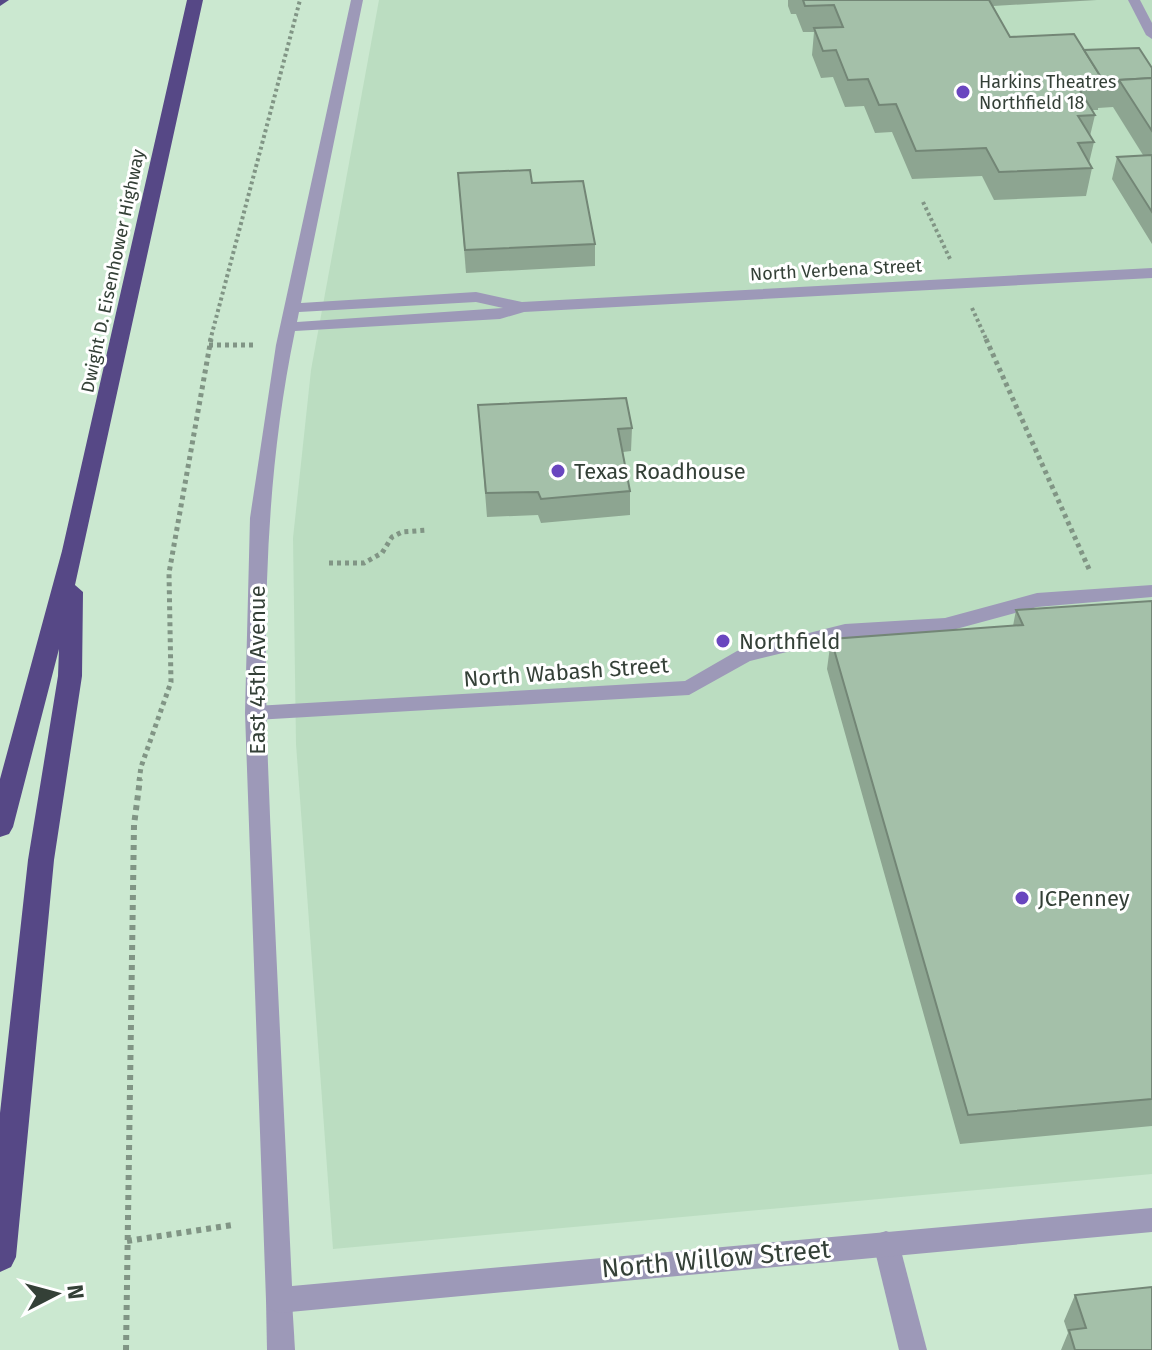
<svg xmlns="http://www.w3.org/2000/svg" width="1152" height="1350" font-family="'Fira Sans',sans-serif">
  <rect width="100%" height="100%" fill="#cbe8d0"/>
  <path fill="#bbddc1" d="M379 0H1152V1174L333 1249 296 744 293 538 311 370Z"/>
  <g fill="none" stroke-linecap="round" stroke-linejoin="round">
    <g stroke="#819585" stroke-width="4" stroke-dasharray="3 3" stroke-linecap="butt">
      <path d="M923 202 950 259"/>
      <path d="M972 308 987 341"/>
      <path d="M210 341 300 0"/>
    </g>
    <g stroke="#819585" stroke-width="5" stroke-dasharray="4 4" stroke-linecap="butt">
      <path d="M986 339 1089 569"/>
      <path d="M209 345H256"/>
      <path d="M329 563H364L382 553 392 537 402 532 428 530"/>
      <path d="M139 781 141 767 171 682 169 573 211 339"/>
    </g>
    <g stroke="#819585" stroke-width="6" stroke-dasharray="5 5" stroke-linecap="butt">
      <path d="M127 1241 233 1225"/>
      <path d="M126 1350 134 825 140 779"/>
    </g>
    <path fill="#9d99b8" fill-rule="evenodd" d="M886 1231 895 1234 899 1243 927 1350H899L873 1243 877 1234Z"/>
    <g fill="#9d99b8" fill-rule="evenodd">
      <path d="M1128 0H1140L1152 23V39L1146 35Z"/>
      <path d="M1152 585V597L1037 607 945 632 845 638 750 661 689 695 255 720 248 718 245 713 248 708 255 706 685 681 737 651 845 624 945 618 1037 593Z"/>
      <path d="M279 1287 288 1291 292 1300 295 1350H267L266 1300 270 1291Z"/>
    </g>
    <path fill="#9d99b8" fill-rule="evenodd" d="M351 0H363L301 303 476 292 522 302 1152 268V278L524 312 500 319 295 331C257 514 264 696 273 881 279 1016 286 1151 292 1286L1152 1208V1232L279 1313 270 1309 266 1300 245 713 250 518 276 345ZM476 302 503 308 297 322 299 312Z"/>
    <g fill="#564886" fill-rule="evenodd">
      <path d="M0 0H9L0 6Z"/>
      <path d="M187 0H203L75 585 83 592 82 676 54 860 16 1257 11 1267 0 1272V1113L28 860 58 676 59 649 13 827 9 834 0 837V779L62 551Z"/>
    </g>
  </g>
  <g fill="#8da591">
    <path d="M788 0H1097L993 6 1010 37 1084 50 1152 68V244L1112 179 1117 157 1143 155 1113 107 1098 108V110H1092L1095 115 1090 136 1094 142 1089 163 1092 168 1086 196 994 200 982 176 912 179 892 132 875 133 864 106 845 107 833 77 821 78 812 55 814 32H803L796 14H791L788 6Z"/>
    <path d="M458 173 532 183 595 244V266L466 273Z"/>
    <path d="M478 405 632 428 631 451 623 452 630 491V515L541 523 538 515 487 517Z"/>
    <path d="M1152 601V1126L960 1144 827 669 831 639 1013 626 1016 610Z"/>
    <path d="M1075 1295 1152 1350H1061L1068 1333 1064 1321Z"/>
  </g>
  <g fill="#a4c0a9" stroke="#738676" stroke-width="2">
    <path d="M803 0H989L1010 37 1074 34 1104 82 1076 84 1095 115 1078 116 1094 142 1078 143 1092 168 999 172 986 148 916 151 896 104 879 105 868 79 848 80 836 50 823 51 814 28 843 27 834 5 805 6Z"/>
    <path d="M1139 48 1152 68V78L1119 80 1118 86H1103L1104 82 1084 50Z"/>
    <path d="M1152 78V131L1119 80Z"/>
    <path d="M1152 155V212L1117 157Z"/>
    <path d="M530 170 532 183 583 181 595 244 465 250 458 173Z"/>
    <path d="M626 398 632 428 618 429 630 491 541 499 538 492 486 493 478 405Z"/>
    <path d="M1152 601V1099L968 1115 831 639 1023 625 1016 610Z"/>
    <path d="M1152 1287V1350H1075L1069 1330 1086 1328 1075 1295Z"/>
  </g>
  <g fill="#6946bf" stroke="#fff" stroke-width="3">
    <circle cx="963" cy="92" r="8"/>
    <circle cx="558" cy="471" r="8"/>
    <circle cx="723" cy="641" r="8"/>
    <circle cx="1022" cy="898" r="8"/>
  </g>
  <g text-anchor="middle" dominant-baseline="central" stroke-width="6" stroke-linejoin="round" paint-order="stroke">
    <g font-size="18" fill="#344037" stroke="#fff" text-anchor="start">
      <text x="979" y="82">Harkins Theatres<tspan x="979" dy="21">Northfield 18</tspan></text>
    </g>
    <g font-size="18" fill="#344037" stroke="#fff">
      <text transform="translate(836 270) rotate(-3)">North Verbena Street</text>
      <text transform="translate(113 271) rotate(-78)">Dwight D. Eisenhower Highway</text>
    </g>
    <g font-size="22" fill="#344037" stroke="#fff" text-anchor="start">
      <text x="574" y="471">Texas Roadhouse</text>
      <text x="739" y="641">Northfield</text>
      <text x="1038" y="898">JCPenney</text>
    </g>
    <g font-size="22" fill="#344037" stroke="#fff">
      <text transform="translate(257 670) rotate(-90)">East 45th Avenue</text>
      <text transform="translate(566 672) rotate(-4)">North Wabash Street</text>
    </g>
    <g font-size="26" fill="#344037" stroke="#fff">
      <text transform="translate(716 1259) rotate(-5)">North Willow Street</text>
    </g>
  </g>
  <g transform="translate(56 1294) rotate(84)" stroke="#ffffff" stroke-width="6" paint-order="stroke">
  <path d="M0-6L14 30L0 20L-14 30Z" fill="#344037"/>
  <text y="-12" font-size="22" font-weight="bold" text-anchor="middle" fill="#344037">N</text>
  </g>
</svg>
